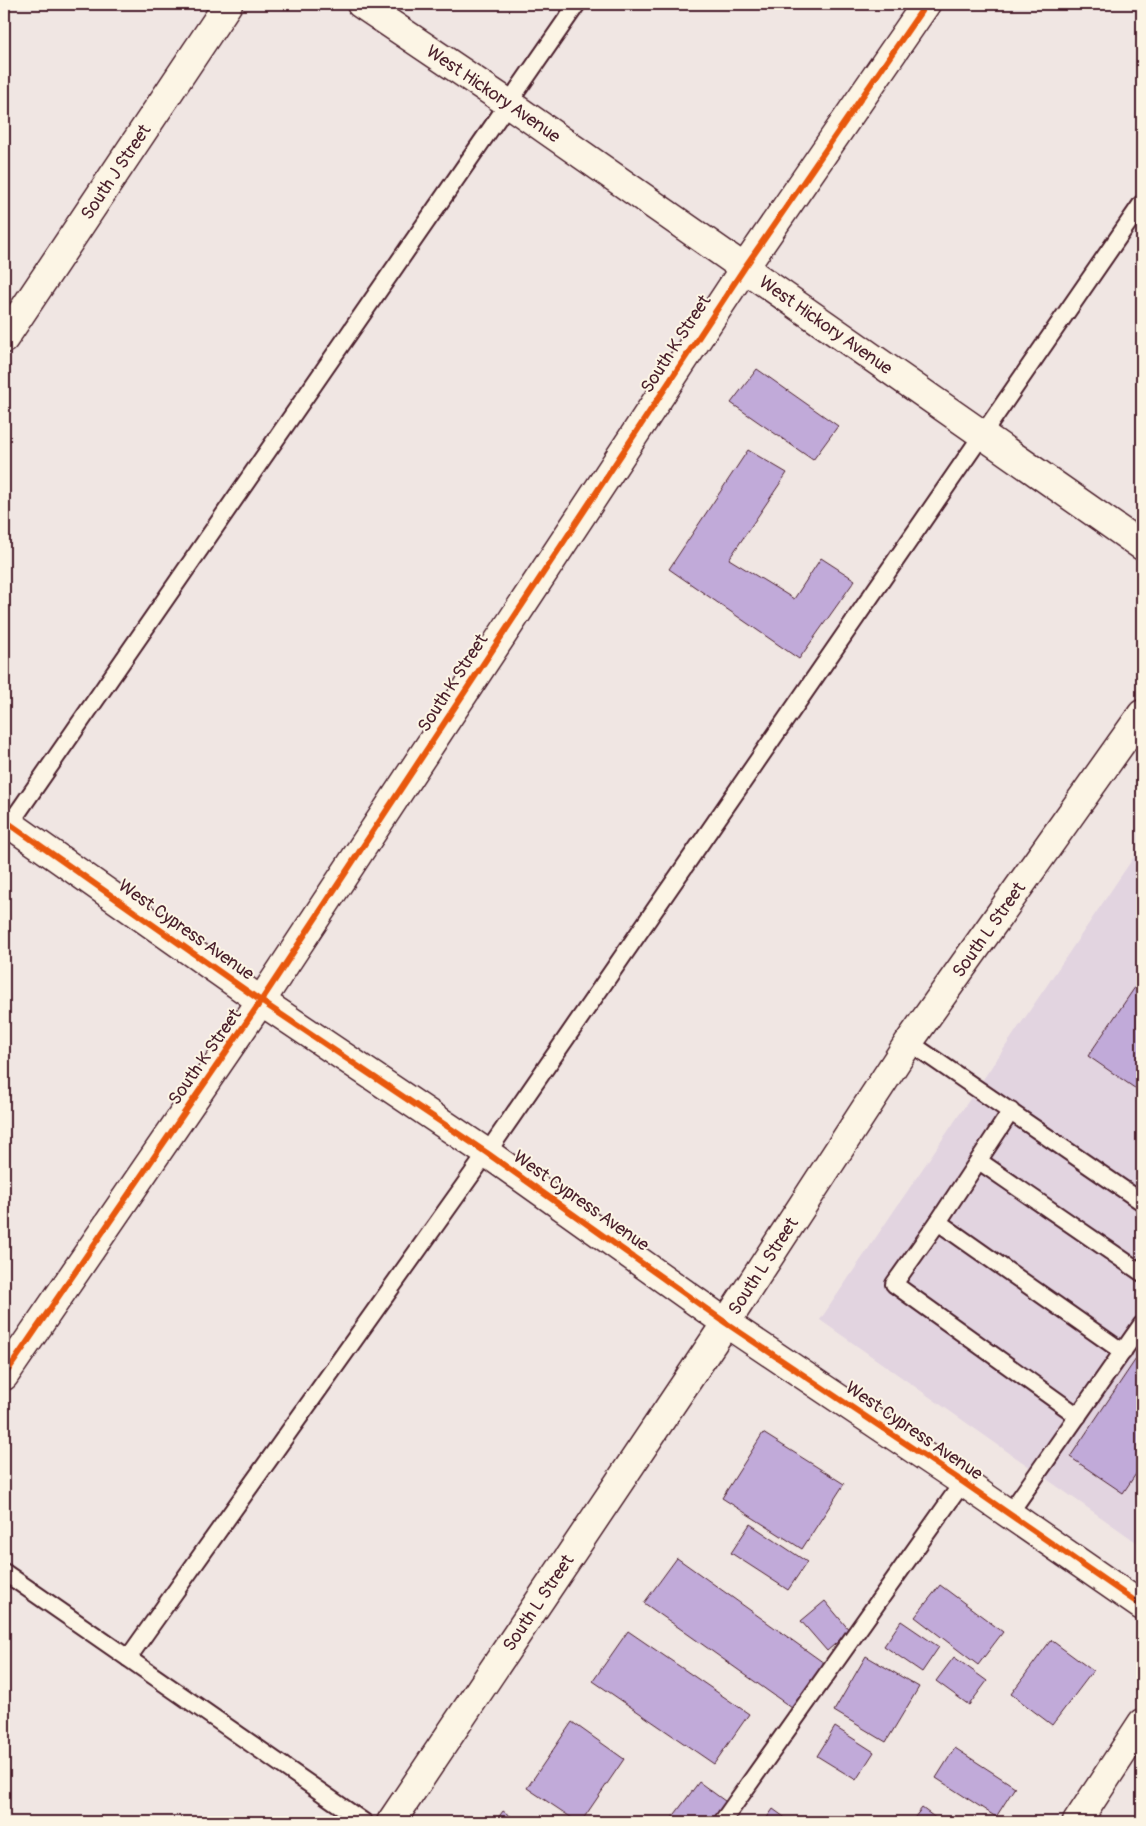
<svg xmlns="http://www.w3.org/2000/svg" width="1146" height="1826" font-family="Pangolin,sans-serif">
  <rect width="100%" height="100%" fill="#f0e6e3"/>
  <filter id="ink" filterUnits="userSpaceOnUse"><feTurbulence type="fractalNoise" baseFrequency=".02" numOctaves="2"/><feDisplacementMap in="SourceGraphic" scale="10" xChannelSelector="R" yChannelSelector="G"/><feConvolveMatrix kernelMatrix="1 2 1 2 8 2 1 2 1" color-interpolation-filters="sRGB"/></filter>
  <g filter="url(#ink)">
    <path fill="#e2d4e0" d="M1142 845V1546L820 1320Z"/>
    <g fill="#c1aad9" stroke="#4a1f2b">
      <path d="M757 369 838 426 813 460 731 403Z"/>
      <path d="M748 450 787 473 729 559 794 599 821 558 855 580 799 659 669 569Z"/>
      <path d="M1142 977V1093L1088 1056Z"/>
      <path d="M1142 1350V1465L1123 1493 1070 1457Z"/>
      <path d="M763 1433 844 1484 802 1549 722 1498Z"/>
      <path d="M750 1524 807 1562 788 1590 731 1553Z"/>
      <path d="M677 1558 824 1663 792 1708 644 1603Z"/>
      <path d="M940 1585 1003 1632 978 1665 915 1617Z"/>
      <path d="M825 1601 850 1631 827 1651 801 1621Z"/>
      <path d="M901 1621 939 1647 922 1672 884 1646Z"/>
      <path d="M628 1631 749 1714 714 1764 593 1681Z"/>
      <path d="M1051 1640 1093 1671 1052 1725 1011 1694Z"/>
      <path d="M866 1656 919 1687 886 1742 834 1711Z"/>
      <path d="M954 1657 987 1681 969 1705 936 1681Z"/>
      <path d="M572 1722 624 1759 581 1822H578L527 1788Z"/>
      <path d="M835 1727 874 1752 856 1780 817 1756Z"/>
      <path d="M955 1748 1015 1787 996 1817 936 1778Z"/>
      <path d="M699 1782 729 1804 716 1822H669Z"/>
      <path d="M922 1808 941 1822H911Z"/>
      <path d="M773 1809 791 1822H764Z"/>
      <path d="M503 1811 519 1822H495Z"/>
    </g>
    <g fill="none" stroke-linecap="round" stroke-linejoin="round">
      <g stroke="#4a1f2b" stroke-width="20">
        <g id="lane">
          <path d="M5 831 577 4"/>
          <path d="M909 1042 1142 1202"/>
          <path d="M1011 1111 938 1222 894 1284 1078 1416"/>
          <path d="M979 1161 1142 1273"/>
          <path d="M938 1222 1123 1352"/>
          <path d="M1009 1514 1142 1324"/>
          <path d="M4 1572 364 1822"/>
          <path d="M128 1658 487 1153 1142 203"/>
          <path d="M722 1822 963 1482"/>
        </g>
      </g>
      <g stroke="#4a1f2b" stroke-width="31">
        <g id="street">
          <path id="s1" d="M361 4 508 103 1142 546"/>
          <path id="s2" d="M4 339 228 4"/>
          <path d="M4 1376 261 1001 745 267 926 4"/>
          <path id="s3" d="M391 1822 726 1323 909 1042 1142 714"/>
          <path d="M1077 1822 1142 1723"/>
        </g>
      </g>
      <g stroke="#4a1f2b" stroke-width="31">
        <path id="secondary" d="M4 820 261 1001 487 1153 726 1323 963 1482 1142 1606"/>
      </g>
      <use href="#lane" stroke="#fcf5e5" stroke-width="16"/>
      <use href="#street" stroke="#fcf5e5" stroke-width="28"/>
      <use href="#secondary" stroke="#fcf5e5" stroke-width="28"/>
      <g stroke="#fcf5e5" stroke-width="9">
        <g id="cycleway">
          <path d="M4 820 261 1001 487 1153 726 1323 963 1482 1142 1606"/>
          <path d="M4 1376 261 1001 745 267 926 4"/>
        </g>
      </g>
      <use href="#cycleway" stroke="#e8590c" stroke-width="6"/>
    </g>
  </g>
  <g text-anchor="middle" dominant-baseline="central" stroke-width="4" stroke-linejoin="round" paint-order="stroke">
    <g font-size="18" fill="#4a1f2b" stroke="#fcf5e5">
      <text stroke="none"><textPath href="#s1" startOffset="160">West Hickory Avenue</textPath></text>
      <text stroke="none"><textPath href="#s2" startOffset="201">South J Street</textPath></text>
      <text stroke="none"><textPath href="#s1" startOffset="565">West Hickory Avenue</textPath></text>
      <text transform="translate(676 344) rotate(-57)">South K Street</text>
      <text transform="translate(453 683) rotate(-57)">South K Street</text>
      <text stroke="none"><textPath href="#s3" startOffset="1074">South L Street</textPath></text>
      <text transform="translate(186 930) rotate(35)">West Cypress Avenue</text>
      <text transform="translate(205 1057) rotate(-55)">South K Street</text>
      <text transform="translate(581 1201) rotate(35)">West Cypress Avenue</text>
      <text stroke="none"><textPath href="#s3" startOffset="669">South L Street</textPath></text>
      <text transform="translate(914 1431) rotate(34)">West Cypress Avenue</text>
      <text stroke="none"><textPath href="#s3" startOffset="264">South L Street</textPath></text>
    </g>
  </g>
  <rect width="1146" height="1826" fill="none" stroke="#fcf5e5" stroke-width="20"/>
  <rect x="10" y="10" width="1126" height="1806" fill="none" stroke="#4a1f2b" stroke-width="2" filter="url(#ink)"/>
</svg>
